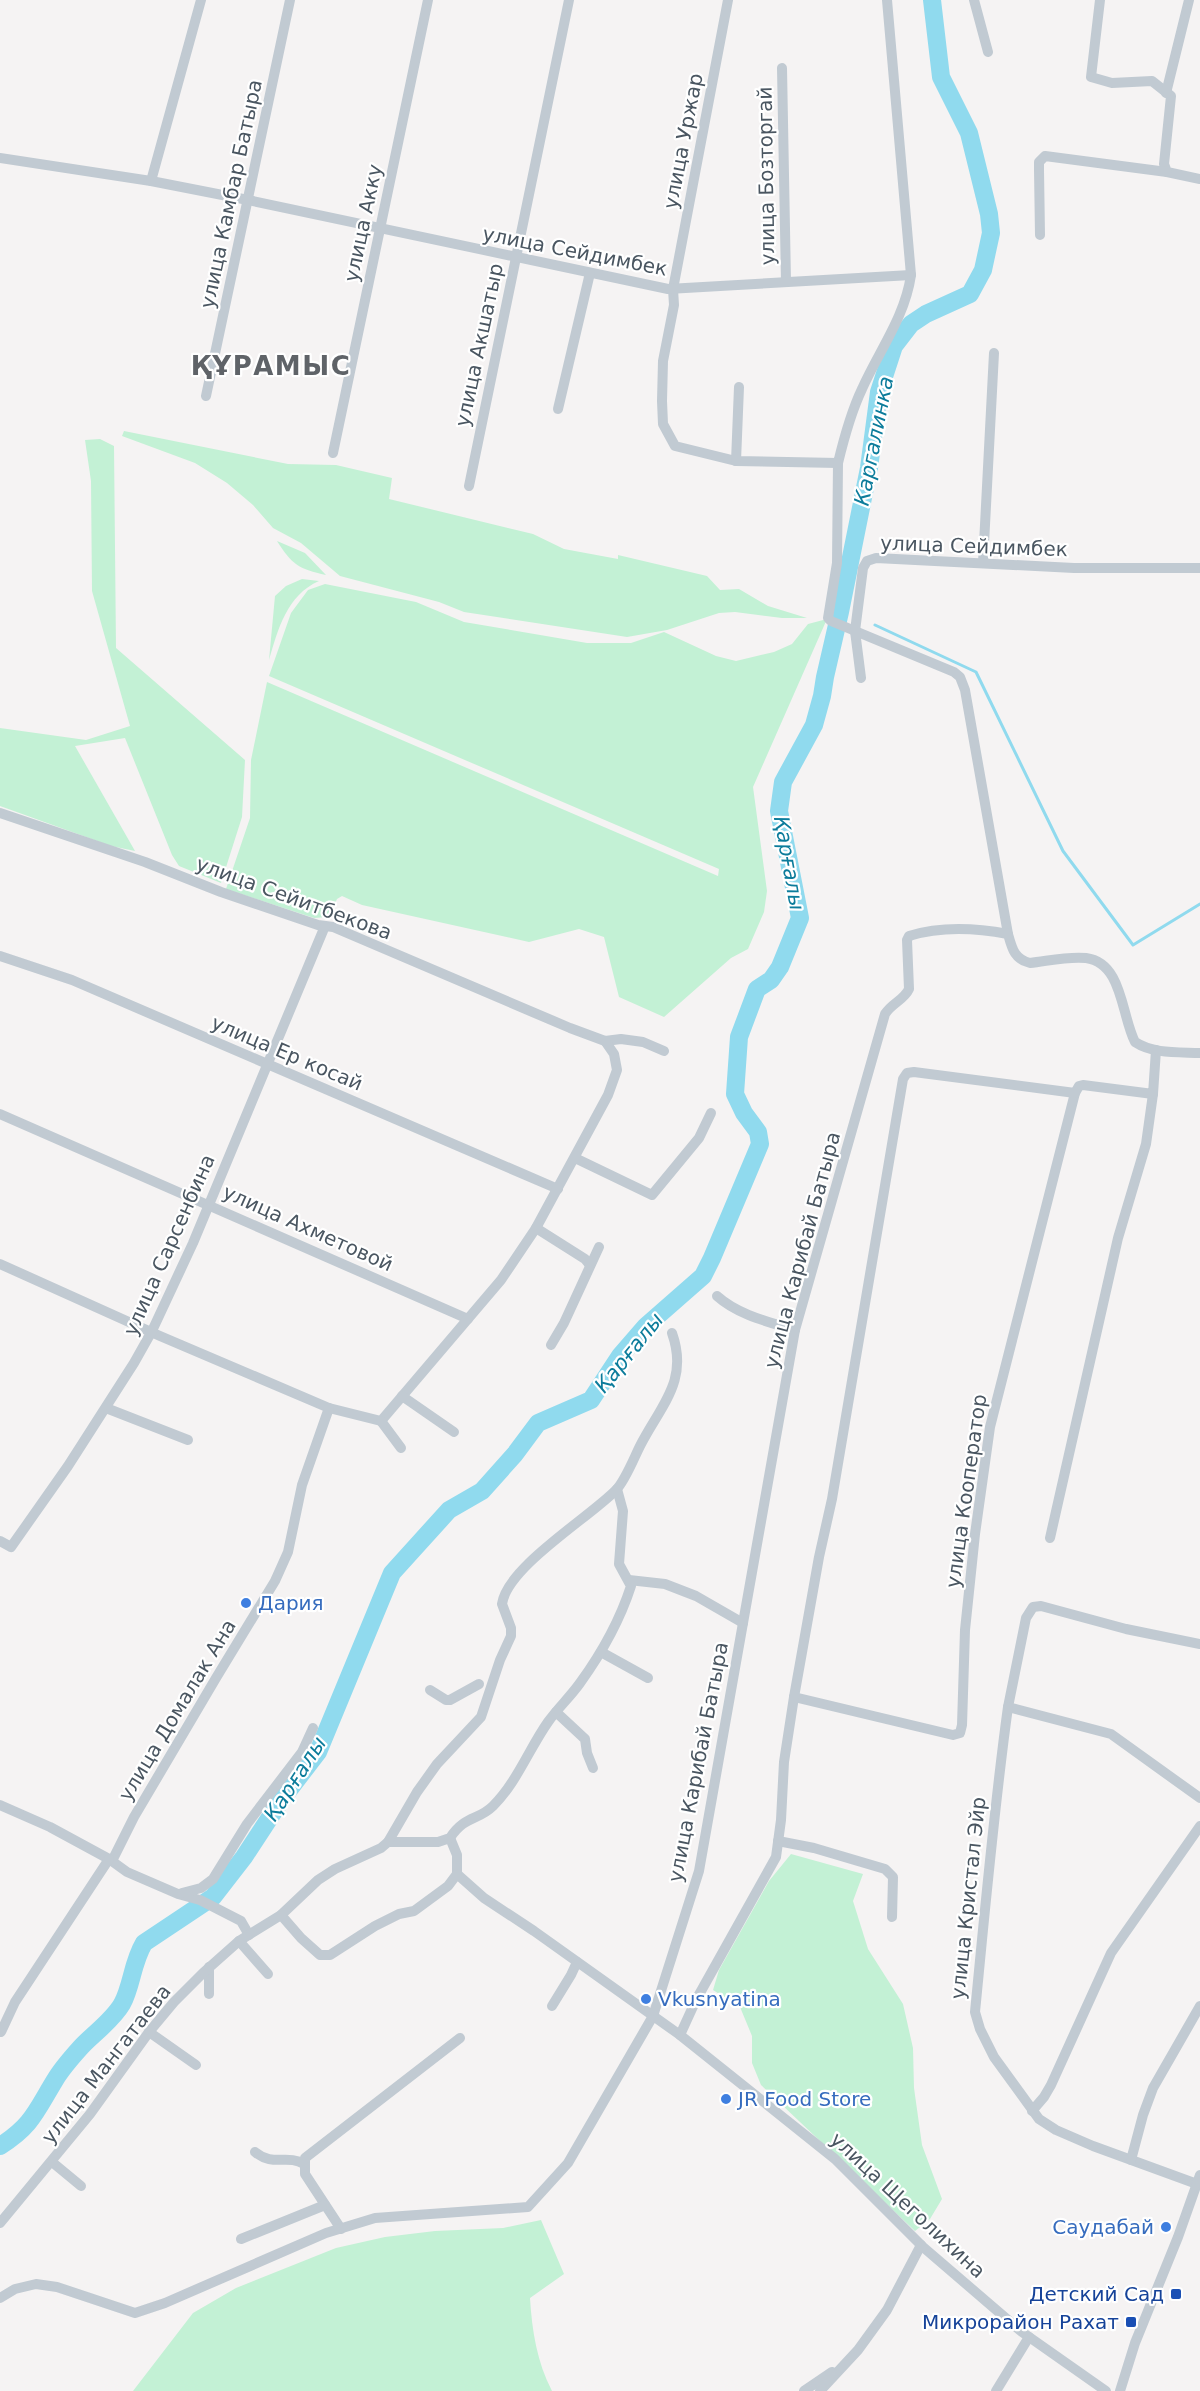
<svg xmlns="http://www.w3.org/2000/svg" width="1200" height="2391" font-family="'DejaVu Sans',sans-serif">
  <rect width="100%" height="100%" fill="#f5f3f3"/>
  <g fill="#c3f1d5">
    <path d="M124 431 288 464 336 465 392 478 389 499 533 534 564 549 618 559V555L707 576 720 590 739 589 768 606 807 618H782L735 612 719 613 667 630 627 637 464 612 439 602 340 576 301 543 273 528 253 505 227 483 195 463 122 436Z"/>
    <path d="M100 439 114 446 116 648 245 760 242 817 221 883 179 866 172 855 125 738 75 746 135 851 111 846 0 806V728L86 740 130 726 92 591 91 481 85 440Z"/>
    <path d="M277 541 305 553 326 575C299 569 292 565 277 541Z"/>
    <path d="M302 579 319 581C287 595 278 629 269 660L275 596 286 586Z"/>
    <path d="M325 584 416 602 464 622 587 643H631L664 632 716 656 736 661 774 652 792 644 808 624 827 619 753 787 767 891 764 912 748 949 731 958 664 1017 619 997 604 937 579 929 529 942 362 905 342 896 337 899 329 917 314 918 226 889 250 818 251 760 267 682 718 876 719 869 269 676 291 613 308 590Z"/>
    <path d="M791 1854 863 1874 853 1901 868 1949 903 2004 913 2048 914 2088 922 2145 942 2199 930 2219 915 2231 761 2085 752 2063V2036L740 2007 713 1990 719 1970 769 1881Z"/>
    <path d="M541 2220 564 2274 530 2298C532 2331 537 2362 552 2391H133L193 2313 236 2288 336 2248 385 2237 435 2231 503 2228Z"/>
  </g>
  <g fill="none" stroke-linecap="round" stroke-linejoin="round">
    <path stroke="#90daee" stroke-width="3" d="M875 625 976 672 1063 851 1133 945 1200 904"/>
    <path stroke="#90daee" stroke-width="18" d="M0 2146C32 2126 36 2111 55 2080 62 2068 72 2057 81 2047 94 2033 112 2021 122 2004 132 1986 132 1963 144 1943L213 1897 244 1857 282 1799 318 1752 392 1573 449 1510 482 1491 515 1454 538 1423 591 1400 620 1356 646 1326 703 1276 712 1258 760 1144 758 1132 744 1113 735 1094 739 1037 757 989 771 980 780 967 800 918 779 811 783 782 814 725 822 696 825 677 840 612 869 468 879 392 894 346 911 324 926 314 970 294 983 270 991 233 989 214 969 133 941 77 932 0"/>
    <g stroke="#c1cad2" stroke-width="10">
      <path d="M728 0 673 289 674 305 663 361 662 401 663 424 675 446 736 461 838 463C844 438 851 412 862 389 879 351 905 317 911 275L887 0"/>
      <path d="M974 0 988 52"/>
      <path d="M1100 0 1091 77 1112 83 1152 81 1171 96 1164 164 1167 172 1200 179"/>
      <path d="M782 68 786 282"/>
      <path d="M1166 93 1189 0"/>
      <path d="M0 158 151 181 248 200 668 289 911 275"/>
      <path d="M151 181 201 0"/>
      <path d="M1040 235 1039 170V162L1045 156 1167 172"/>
      <path d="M206 396 290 0"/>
      <path d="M558 409 590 273"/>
      <path d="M333 453 428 0"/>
      <path d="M736 461 739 387"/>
      <path d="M838 463 837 563 828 618 831 621 954 672 960 677 965 690 1008 934"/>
      <path d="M469 486 569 0"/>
      <path d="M983 563 994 353"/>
      <path d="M861 678 855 631 863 568 867 561 876 558 1074 568H1200"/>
      <path d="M0 813 145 862 221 892 318 925 333 927 570 1028 605 1041 621 1039 643 1042 664 1051"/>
      <path d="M0 956 72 980 558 1189"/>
      <path d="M0 1114 468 1319"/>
      <path d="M575 1158 652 1195 699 1138 711 1113"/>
      <path d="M536 1228 585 1259 590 1265"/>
      <path d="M0 1264 160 1336 329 1408 381 1421 501 1280 536 1228 608 1095 617 1070 614 1054 605 1041"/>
      <path d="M717 1296C738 1315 769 1322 795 1330"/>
      <path d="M551 1345 564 1323 599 1247"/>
      <path d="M402 1396 454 1432"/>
      <path d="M106 1408 188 1440"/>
      <path d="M381 1421 401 1448"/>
      <path d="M1050 1538 1118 1238 1146 1144 1153 1094"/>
      <path d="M0 1541 11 1547 68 1466 134 1363 152 1331 193 1243 325 926"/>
      <path d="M629 1580 665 1584 696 1596 743 1623"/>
      <path d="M1200 1644 1126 1629 1041 1606 1033 1607 1026 1618 1008 1707 1111 1734 1200 1798"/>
      <path d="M601 1652 648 1678"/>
      <path d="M430 1690 446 1700H450L479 1684"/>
      <path d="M794 1697 953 1735 960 1733 962 1725 965 1630 975 1534 990 1427 1075 1093 1079 1086 1083 1085 1153 1094 1156 1050"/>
      <path d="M1008 1707C994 1808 985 1910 975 2012L980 2029 994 2057 1039 2119 1056 2130 1093 2146 1197 2184"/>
      <path d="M556 1712 585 1739 587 1753 593 1768"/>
      <path d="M0 1805 50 1827 109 1859 127 1872 178 1894 200 1900 241 1921 249 1935"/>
      <path d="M450 1838 457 1855V1874L484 1898 534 1931 680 2035 835 2159 923 2247 1022 2332 1106 2391"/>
      <path d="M778 1841 814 1848 885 1869 893 1877 892 1917"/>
      <path d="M388 1842H438L450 1838C465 1815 478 1821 493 1806 517 1782 529 1749 548 1722 558 1708 570 1697 580 1683 601 1654 620 1620 631 1586L619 1564 623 1511 617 1489"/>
      <path d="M112 1861 134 1817 216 1678 275 1581 288 1552 302 1485 329 1408"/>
      <path d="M182 1893 201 1888 213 1879 247 1824 302 1752 313 1728"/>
      <path d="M281 1915 301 1938 320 1955H330L375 1926 399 1914 414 1911 448 1886 457 1874"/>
      <path d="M239 1941 268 1974"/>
      <path d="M209 1967V1994"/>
      <path d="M552 2006 571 1975 577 1962"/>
      <path d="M1 2032 15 2002 109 1859"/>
      <path d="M149 2032 196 2065"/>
      <path d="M680 2035 696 2000 776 1857 781 1820 784 1762 794 1697 819 1557 832 1499 903 1079 907 1073 914 1072 1075 1093"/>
      <path d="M1032 2111 1044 2097 1051 2085 1111 1953 1200 1826"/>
      <path d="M255 2152C273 2167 287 2154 304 2164"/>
      <path d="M1131 2160 1143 2115 1153 2088 1200 2006"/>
      <path d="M52 2162 81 2186"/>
      <path d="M0 2223 90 2114 149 2032 174 2002 203 1973 239 1941 281 1915 318 1880 335 1869 381 1848 388 1842 417 1792 437 1764 481 1717 500 1660 511 1636V1628L502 1604C507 1567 590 1517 616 1490 625 1481 634 1458 640 1446 661 1405 689 1381 672 1333"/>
      <path d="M341 2229 305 2174V2158L460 2038"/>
      <path d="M241 2239 325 2205"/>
      <path d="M0 2298 15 2289 36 2284 57 2287 135 2313 165 2303 326 2233 375 2218 528 2207 568 2163 653 2016 699 1871 795 1330 885 1014C892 1003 904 1000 909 989L907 940 909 936C941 926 976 928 1008 934 1012 948 1014 959 1030 963 1048 961 1068 956 1086 958 1123 963 1121 1015 1135 1042 1153 1054 1178 1052 1200 1053"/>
      <path d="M804 2391 832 2372"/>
      <path d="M820 2391 858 2350 887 2310 921 2245"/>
      <path d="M996 2391 1029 2337"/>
      <path d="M1120 2391 1135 2343 1178 2237 1200 2175"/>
    </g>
  </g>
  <g fill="#3f7fe0" stroke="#fff" stroke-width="2">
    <circle cx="246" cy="1603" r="6"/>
    <circle cx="646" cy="1999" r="6"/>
    <circle cx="726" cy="2099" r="6"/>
    <circle cx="1166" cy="2227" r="6"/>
  </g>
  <g fill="#1a4fb4" stroke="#fff" stroke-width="2">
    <rect x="1170" y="2288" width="12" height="12" rx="3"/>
    <rect x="1125" y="2316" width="12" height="12" rx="3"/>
  </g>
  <g text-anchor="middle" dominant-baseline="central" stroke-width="4.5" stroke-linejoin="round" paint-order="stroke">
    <g font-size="20" fill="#4a5661" stroke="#fff">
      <text transform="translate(683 141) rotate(-79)">улица Уржар</text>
      <text transform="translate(766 176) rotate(-91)">улица Бозторгай</text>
      <text transform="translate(231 194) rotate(-78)">улица Камбар Батыра</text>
      <text transform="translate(363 223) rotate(-78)">улица Акку</text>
      <text transform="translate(575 251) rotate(11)">улица Сейдимбек</text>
      <text transform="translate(479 345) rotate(-78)">улица Акшатыр</text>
      <text transform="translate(974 546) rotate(2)">улица Сейдимбек</text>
      <text transform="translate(294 898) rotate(20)">улица Сейитбекова</text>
      <text transform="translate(287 1053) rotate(23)">улица Ер косай</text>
      <text transform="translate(308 1228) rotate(24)">улица Ахметовой</text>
      <text transform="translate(169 1245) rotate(-66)">улица Сарсенбина</text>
      <text transform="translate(802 1250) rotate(-75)">улица Карибай Батыра</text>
      <text transform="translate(966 1491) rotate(-82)">улица Кооператор</text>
      <text transform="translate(177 1710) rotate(-59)">улица Домалак Ана</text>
      <text transform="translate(698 1762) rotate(-79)">улица Карибай Батыра</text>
      <text transform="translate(968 1898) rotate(-84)">улица Кристал Эйр</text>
      <text transform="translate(106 2064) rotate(-52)">улица Мангатаева</text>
      <text transform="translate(908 2205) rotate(43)">улица Щеголихина</text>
    </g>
    <g font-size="20" fill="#366cbe" stroke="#fff" text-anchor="start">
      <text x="258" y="1603">Дария</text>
      <text x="658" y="1999">Vkusnyatina</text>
      <text x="738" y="2099">JR Food Store</text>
      <text x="1154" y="2227" text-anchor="end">Саудабай</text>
    </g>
    <g font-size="20" fill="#164399" stroke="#fff" text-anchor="end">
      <text x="1164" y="2294">Детский Сад</text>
      <text x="1119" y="2322">Микрорайон Рахат</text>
    </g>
    <g font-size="21" font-style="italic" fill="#0c7c9b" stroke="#fff">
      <text transform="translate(874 441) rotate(-79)">Каргалинка</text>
      <text transform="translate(789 863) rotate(80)">Қарғалы</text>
      <text transform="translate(629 1353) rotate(-51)">Қарғалы</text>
      <text transform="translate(295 1779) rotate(-57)">Қарғалы</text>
    </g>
    <g font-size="26" font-weight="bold" letter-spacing="1.5" fill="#5f6368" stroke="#fff">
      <text x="271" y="366">ҚҰРАМЫС</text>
    </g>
  </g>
</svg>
